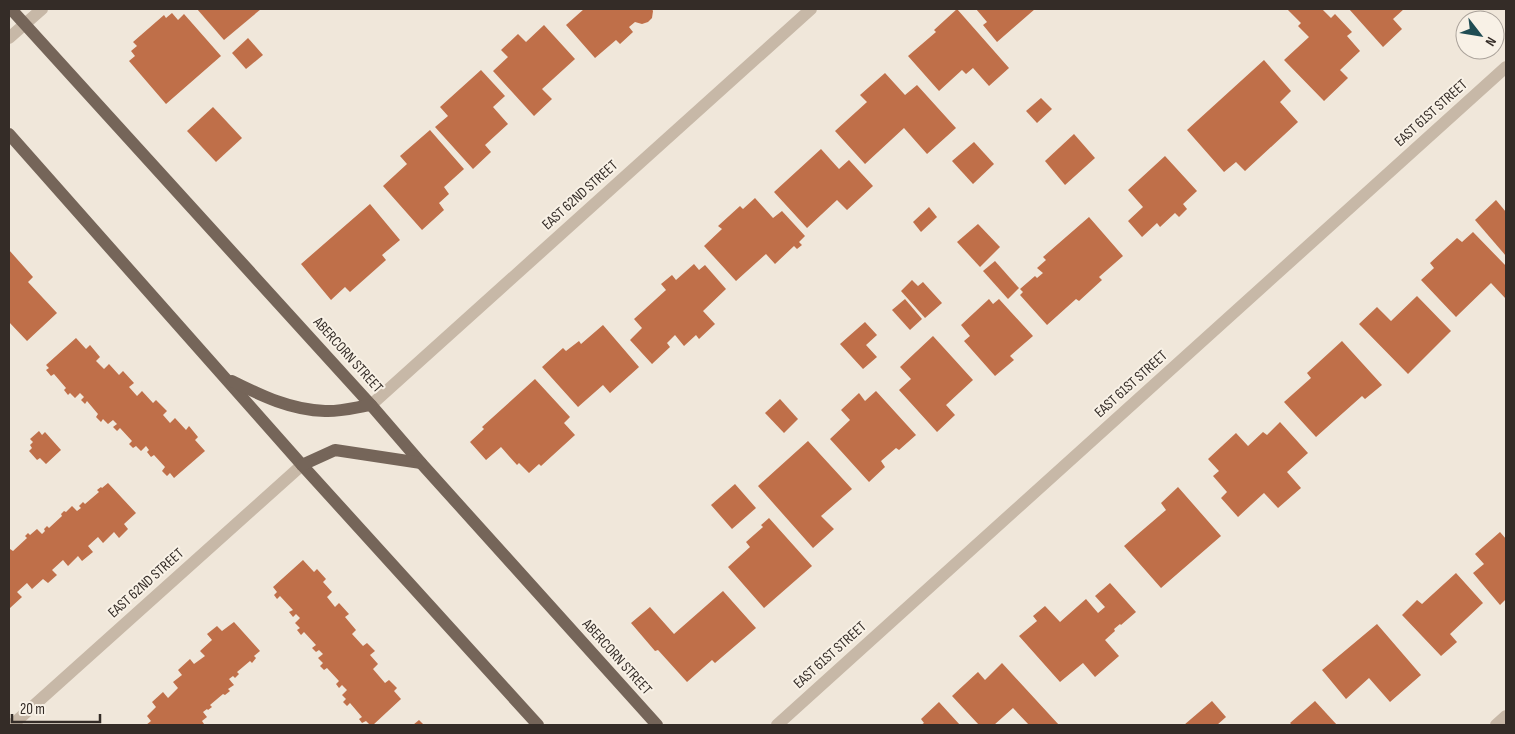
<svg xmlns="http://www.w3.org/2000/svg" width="1515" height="734" font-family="'Sofia Sans Condensed',sans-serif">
  <rect width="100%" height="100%" fill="#f0e7da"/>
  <g fill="#bf6f49">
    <path d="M197 9H261L224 40Z"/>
    <path d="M584 9H652L653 11 652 18 648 22 642 24 635 22 629 27 633 32 620 44 616 40 595 58 566 25Z"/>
    <path d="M957 9 1009 68 989 86 973 68 966 74 962 70 939 91 908 56 936 32 934 30Z"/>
    <path d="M976 9H1035L997 42 983 25 987 22Z"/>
    <path d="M1287 9H1322L1331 18 1335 14 1352 32 1347 36 1360 51 1340 70 1348 78 1324 101 1284 60 1309 37 1298 26 1301 23Z"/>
    <path d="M1349 9H1404L1393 19 1402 29 1383 47Z"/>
    <path d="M172 13 178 20 184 14 221 56 166 104 129 61 135 56 131 51 137 46 133 42 164 15 166 18Z"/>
    <path d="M544 25 575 59 542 89 552 99 534 116 493 71 508 57 501 50 518 34 526 42Z"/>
    <path d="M248 38 263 55 246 69 232 53Z"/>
    <path d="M1264 60 1291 91 1280 102 1298 122 1245 171 1236 162 1224 172 1187 130Z"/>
    <path d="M481 70 505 96 493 107 508 124 485 145 491 152 473 169 435 127 448 116 440 107Z"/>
    <path d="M885 73 905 95 917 85 956 128 927 154 904 128 865 164 835 131 867 102 860 95Z"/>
    <path d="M1041 98 1052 109 1037 123 1026 111Z"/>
    <path d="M213 107 242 138 216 162 187 131Z"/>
    <path d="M430 130 464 169 444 187 449 194 439 203 444 210 422 230 383 186 407 164 400 156Z"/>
    <path d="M1074 134 1095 158 1065 185 1045 161Z"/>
    <path d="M974 142 994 164 973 184 952 161Z"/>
    <path d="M821 149 839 169 849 160 873 186 847 210 837 200 807 228 774 192Z"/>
    <path d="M1165 156 1197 191 1183 204 1187 209 1179 217 1175 213 1160 227 1157 223 1142 237 1128 221 1143 207 1128 190Z"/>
    <path d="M755 198 773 218 782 211 805 236 799 242 802 245 797 249 794 246 775 264 766 254 736 281 704 246 722 229 718 226 740 206 743 209Z"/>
    <path d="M1496 200 1506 212V256L1475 220Z"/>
    <path d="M370 204 400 240 382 255 386 260 350 292 345 287 331 300 301 264Z"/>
    <path d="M929 207 937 217 921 232 913 222Z"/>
    <path d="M1089 217 1123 256 1099 277 1102 280 1079 301 1076 299 1047 325 1020 295 1023 292 1020 289 1035 276 1037 278 1043 273 1037 268 1046 260 1043 257Z"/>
    <path d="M978 224 1000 247 980 267 957 242Z"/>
    <path d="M1473 232 1506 266 1505 271 1506 272V299L1491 283 1456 317 1421 280 1434 268 1430 263 1457 238 1462 242Z"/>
    <path d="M9 250 33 277 28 282 57 313 27 341 9 322Z"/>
    <path d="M995 261 1019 288 1008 299 983 271Z"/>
    <path d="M694 264 699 270 705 265 726 289 703 311 715 324 699 339 696 335 684 346 675 335 667 343 670 347 652 364 630 340 642 328 634 319 666 290 661 284 672 275 676 280Z"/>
    <path d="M912 280 918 286 923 282 942 303 925 318 901 291Z"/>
    <path d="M1417 296 1451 331 1408 374 1359 324 1377 307 1391 321Z"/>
    <path d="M905 299 922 319 910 330 892 310Z"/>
    <path d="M989 299 993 304 999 299 1033 336 1010 356 1014 360 995 376 964 341 970 336 961 325Z"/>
    <path d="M865 322 877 335 866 345 877 357 863 369 840 344Z"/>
    <path d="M603 325 639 367 610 393 603 385 578 407 542 367 563 348 566 351 579 341 581 344Z"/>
    <path d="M933 336 973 380 946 405 955 415 937 432 899 390 911 379 900 367Z"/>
    <path d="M76 338 86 349 90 345 100 357 96 361 104 369 109 364 119 375 123 371 134 383 129 387 137 396 142 391 153 403 156 400 167 411 163 415 170 423 175 418 186 430 189 426 198 437 195 440 205 451 174 478 170 473 167 476 162 471 165 467 154 455 151 457 147 452 149 450 146 446 141 451 136 446 133 448 129 444 132 441 120 428 117 431 113 427 117 424 113 420 108 424 103 419 101 422 96 417 98 414 87 401 85 404 81 400 84 397 80 393 75 398 70 393 68 395 64 390 66 388 54 374 51 376 46 370 49 368 46 365Z"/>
    <path d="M1342 341 1382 385 1365 399 1362 396 1316 437 1284 402 1311 378 1307 373Z"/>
    <path d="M535 379 570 417 564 423 575 435 541 466 539 464 529 473 519 463 517 465 501 447 486 460 470 442 484 429 482 427Z"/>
    <path d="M876 391 916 435 899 450 896 448 881 461 885 467 869 482 830 439 850 420 841 410 859 393 865 401Z"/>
    <path d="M780 399 798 419 784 433 765 413Z"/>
    <path d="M1280 422 1308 453 1287 472 1301 488 1278 508 1264 493 1238 517 1221 498 1227 492 1213 476 1219 471 1208 459 1236 433 1248 446 1263 432 1267 435Z"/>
    <path d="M39 431 42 435 45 432 61 450 46 464 40 458 37 460 29 451 32 448 30 445 33 442 30 439Z"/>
    <path d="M808 441 852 489 821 516 834 529 813 548 758 486Z"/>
    <path d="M108 483 136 513 124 524 128 529 119 538 114 532 103 543 98 537 88 546 93 552 82 561 78 556 68 566 63 560 52 570 57 575 48 583 43 579 32 589 27 583 17 592 22 597 10 608 9 607V550L10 549 13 551 27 538 25 536 28 533 30 535 37 529 42 534 45 531 44 529 47 526 49 528 62 516 61 514 64 511 66 512 72 506 77 511 81 508 79 506 83 502 85 504 99 492 97 490 101 487 102 488Z"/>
    <path d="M735 484 756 508 732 529 711 505Z"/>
    <path d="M1178 487 1221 536 1161 588 1124 546 1166 510 1161 503Z"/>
    <path d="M769 518 812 566 764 608 728 567 750 547 746 542 763 527 761 525Z"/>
    <path d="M1500 532 1506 539V599L1500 605 1473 573 1484 564 1475 554Z"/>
    <path d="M303 560 314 572 317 569 326 579 323 582 332 592 327 597 335 607 339 603 349 614 345 617 356 630 352 634 363 646 367 643 375 651 370 655 378 664 373 669 385 683 389 680 397 688 394 691 401 699 373 725H370L366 721 362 723 359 719 362 717 350 703 347 706 343 702 346 699 342 695 347 690 342 685 339 688 336 684 339 681 327 668 324 670 320 666 323 663 318 658 323 654 319 650 316 652 312 648 316 645 304 632 301 635 297 630 300 628 295 623 300 618 296 614 293 617 289 612 293 610 280 596 277 599 274 595 277 592 273 587Z"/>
    <path d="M1456 573 1483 603 1450 634 1457 642 1441 656 1402 615 1417 600 1422 604Z"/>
    <path d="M1110 583 1136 612 1121 625 1120 624 1114 629 1115 631 1105 640 1119 656 1095 677 1083 663 1060 682 1019 636 1037 621 1033 616 1045 606 1060 622 1086 599 1098 613 1105 607 1095 596Z"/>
    <path d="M723 591 756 628 715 663 712 660 687 682 658 650 655 651 631 623 650 607 674 634Z"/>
    <path d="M234 622 260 651 254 656 256 658 252 663 250 661 237 672 239 674 235 678 233 676 229 679 234 685 228 689 230 691 225 695 223 694 210 705 212 707 208 710 207 709 203 712 207 717 202 721 204 724 202 725H146L151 721 147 716 156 707 152 702 163 692 168 698 178 688 173 682 182 675 178 670 190 659 194 664 205 656 200 651 212 640 207 634 217 626 222 631Z"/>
    <path d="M1377 624 1421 675 1390 702 1369 678 1346 699 1322 670Z"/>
    <path d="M1002 663 1059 725H1029L1013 708 994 725H979L952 696 978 672 985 680Z"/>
    <path d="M1212 701 1226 717 1217 725H1184Z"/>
    <path d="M1315 701 1337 725H1292L1290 723Z"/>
    <path d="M939 702 960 725H921L924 723 921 719Z"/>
    <path d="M419 720 424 725H413Z"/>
  </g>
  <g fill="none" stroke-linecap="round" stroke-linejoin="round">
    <g stroke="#c7b8a7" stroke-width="12">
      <path d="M9 38 42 9"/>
      <path d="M371 405 811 9"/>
      <path d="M12 725 302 465"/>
      <path d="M777 725 1506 67"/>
      <path d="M1496 725 1506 716"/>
    </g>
    <g stroke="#756559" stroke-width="12">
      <path d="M11 9 371 405 421 463 657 725"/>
      <path d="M9 134 302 465 538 725"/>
      <path d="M232 381C262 396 291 410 325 411 340 412 357 407 371 405"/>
      <path d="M302 465 335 450 421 463"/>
    </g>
  </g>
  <g text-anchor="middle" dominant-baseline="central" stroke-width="4" stroke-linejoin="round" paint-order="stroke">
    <g font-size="15" fill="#342c27" stroke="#f8f1e6">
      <text transform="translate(1431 113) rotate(-42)">EAST 61ST STREET</text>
      <text transform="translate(580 195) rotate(-42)">EAST 62ND STREET</text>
      <text transform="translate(348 355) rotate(48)">ABERCORN STREET</text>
      <text transform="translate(1131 384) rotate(-42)">EAST 61ST STREET</text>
      <text transform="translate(146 583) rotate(-42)">EAST 62ND STREET</text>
      <text transform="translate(830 655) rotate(-42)">EAST 61ST STREET</text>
      <text transform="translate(617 657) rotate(48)">ABERCORN STREET</text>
    </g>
  </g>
  <rect width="1515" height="734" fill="none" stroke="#342c27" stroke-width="20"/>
  <g transform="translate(1480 35) rotate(121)"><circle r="24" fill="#f8f1e6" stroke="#aaa29a"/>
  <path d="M0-4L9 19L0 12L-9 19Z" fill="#1f4c53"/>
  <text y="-8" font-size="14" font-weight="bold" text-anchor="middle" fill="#342c27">N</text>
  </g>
  <path d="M12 714v8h88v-8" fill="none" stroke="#342c27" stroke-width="2.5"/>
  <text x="20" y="714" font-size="15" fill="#342c27" stroke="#f8f1e6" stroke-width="4" paint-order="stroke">20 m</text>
</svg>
